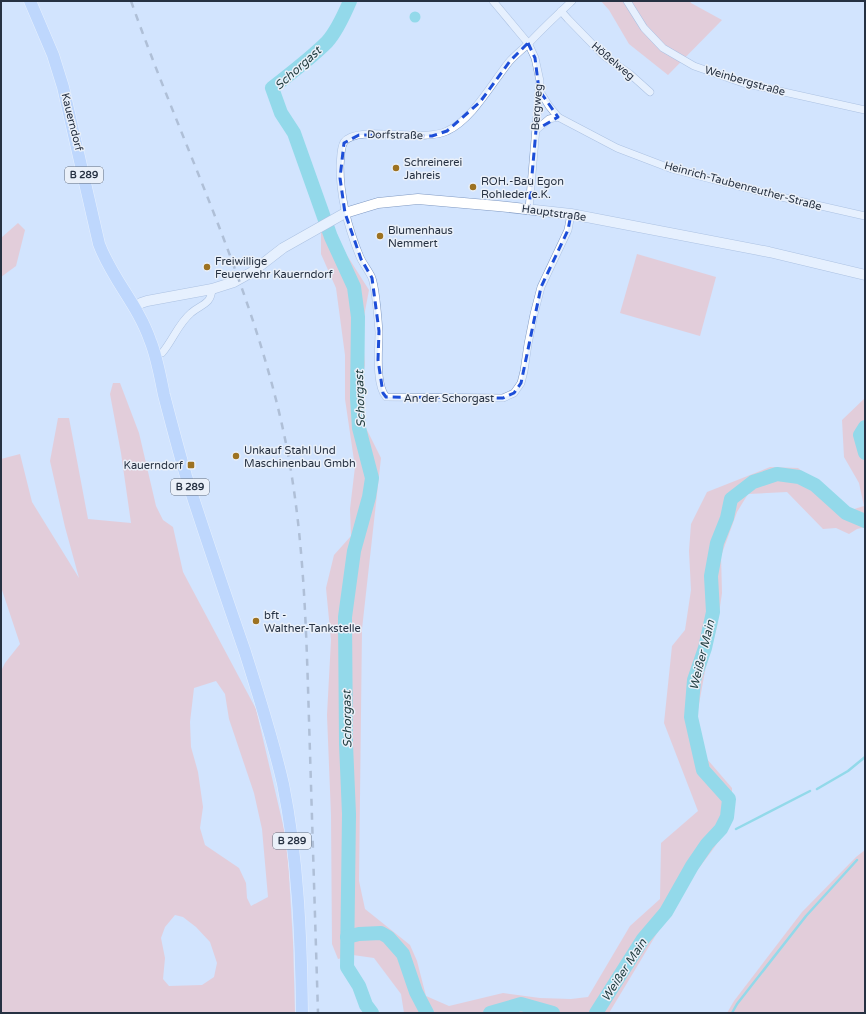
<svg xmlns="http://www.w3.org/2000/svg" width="866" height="1014" font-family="'Varela Round',sans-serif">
  <rect width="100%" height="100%" fill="#d2e4fe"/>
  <g fill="#f7b1b0" fill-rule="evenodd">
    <path d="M601 1H690L691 3 722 20 668 75 629 44 609 10Z"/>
    <path d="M332 222 334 235 369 290 362 327 365 365 361 381 363 422 381 458 362 629 359 881 365 909 410 945 417 961 426 996 449 1006 503 993 540 998 571 999 588 997 630 926 660 899 661 843 698 811 664 723 672 646 685 630 691 590 689 551 691 524 707 492 770 467 798 468 851 510 864 506 859 483 844 457 842 420 865 398V527L857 529 849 534 836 528 823 529 787 492 748 494 737 512 721 556 722 593 717 627 705 671 697 715 707 759 732 788V820L714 848 686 885 609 1013H404L401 994 374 958 353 955 338 959 332 944 331 815 327 715 331 640 326 588 334 555 351 536 350 509 355 467 345 399V355L336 288 321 254V227Z"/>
    <path d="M18 223 25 230 16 266 1 277V238Z"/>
    <path d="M637 254 716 277 700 336 620 313Z"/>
    <path d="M113 383H120L139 433 156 506 163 520 173 527 183 572 256 709 287 842 293 942 295 1013H1V671L5 663 20 644 1 587V459L20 454 32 502 79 578 65 527 50 461 58 418H69L88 519 131 523 121 453 110 394ZM216 681 225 694 229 719 254 793 262 829 268 897 251 906 247 898 246 883 239 868 205 845 200 828 203 807 198 772 191 747 190 722 194 688ZM175 915 183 917 196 927 210 942 217 963 214 977 202 985 169 986 163 979 165 958 161 938 165 927Z"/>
    <path d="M865 850V1013H727L734 1001 802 912 856 857Z"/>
  </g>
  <circle fill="#47cdd2" cx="415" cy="17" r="5.5"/>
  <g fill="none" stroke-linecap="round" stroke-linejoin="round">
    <g stroke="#47cdd2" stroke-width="2.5">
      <path d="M817 789 848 771 865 757"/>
      <path d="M736 829 810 791"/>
      <path d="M732 1013 737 1004 806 916 857 860"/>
    </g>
    <g stroke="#47cdd2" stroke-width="14">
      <path d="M350 1C344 15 337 31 327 42 310 59 291 73 272 88L281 113 294 133 331 237 354 287 358 317 357 398 359 428 372 478 369 497 354 551 345 617 346 744 349 814 347 967 359 986 366 1005 372 1013"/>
      <path d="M865 427 860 435 865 453"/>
      <path d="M347 937 359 934 381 933 388 937 403 954 416 992 427 1013"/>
      <path d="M490 1013 521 1004 553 1013"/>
      <path d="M596 1013 643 939 666 912 692 866 707 844 721 829 727 817 729 799 703 770 691 717 694 680 705 648 713 612 711 576 717 543 727 518 731 499 753 482 777 474 799 477 815 485 846 513 865 521"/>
    </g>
    <g stroke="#7f99c3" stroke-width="8">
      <g id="street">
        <path d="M493 1 528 43 535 58 540 81 529 209"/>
        <path d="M627 1 644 28 663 48 694 66 743 83 865 110"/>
        <path d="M561 11 568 19 604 56 630 74 650 92"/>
        <path d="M539 90 549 106 558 117 617 148 672 169 777 196 865 216"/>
        <path d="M536 130 549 119 558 117"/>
        <path d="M571 214 568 230 541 287 534 314 528 344 524 371 521 383 514 393 503 398 386 397C375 384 379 349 379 332 378 319 376 290 372 278 369 271 363 264 360 257 348 228 340 197 340 166 341 159 340 149 344 142 357 124 423 143 447 131 472 120 492 83 509 62 515 55 523 49 529 43 543 28 557 15 572 1"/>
        <path d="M155 355 162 353C173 340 178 324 191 313 201 304 211 305 212 289"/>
      </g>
    </g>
    <g stroke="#7f99c3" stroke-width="11">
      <path id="secondary" d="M135 307 141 303 147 301 212 289 234 282 252 272 283 248 345 213 378 203 418 199 498 206 571 214 769 252 865 275"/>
    </g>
    <g stroke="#fff" stroke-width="13">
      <path id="primary" d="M30 1 53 55 63 87 99 244C112 279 138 305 150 340 157 357 160 376 164 395 171 422 178 449 186 476 205 535 225 594 245 652 259 696 273 740 283 784 298 859 301 936 302 1013"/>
    </g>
    <use href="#street" stroke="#fff" stroke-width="7"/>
    <use href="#secondary" stroke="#fff" stroke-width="10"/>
    <use href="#primary" stroke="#a7c8fd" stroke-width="12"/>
    <path stroke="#8593a9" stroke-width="2.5" stroke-dasharray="7 7" stroke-linecap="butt" d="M131 1C182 145 252 284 284 434 304 528 306 624 309 720 312 818 315 915 318 1013"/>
  </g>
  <path d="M0 0H866V1014H0ZM528 43 535 58 539 90 558 117 536 130 529 209 571 214 568 230 541 287 521 383 514 393 503 398 386 397 383 393 378 360 379 331 372 278 361 259 345 213 340 178 344 143 359 135 432 136 447 131 480 102 510 61Z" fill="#d2e4fe" fill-opacity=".55" fill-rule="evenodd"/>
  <path fill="none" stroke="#1d4ed8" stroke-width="3" stroke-dasharray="8 5" stroke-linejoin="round" d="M528 43 535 58 539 90 558 117 536 130 529 209 571 214 568 230 541 287 521 383 514 393 503 398 386 397 383 393 378 360 379 331 372 278 361 259 345 213 340 178 344 143 359 135 432 136 447 131 480 102 510 61Z"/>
  <g fill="#9d7221" stroke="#eaf0f9" stroke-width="1.5">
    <circle cx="396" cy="168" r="4"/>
    <circle cx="473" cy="187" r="4"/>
    <circle cx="380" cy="236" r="4"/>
    <circle cx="207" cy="267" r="4"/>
    <circle cx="236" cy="456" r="4"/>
    <rect x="187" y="461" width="8" height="8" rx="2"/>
    <circle cx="256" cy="621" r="4"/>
  </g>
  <g text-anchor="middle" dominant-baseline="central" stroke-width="3" stroke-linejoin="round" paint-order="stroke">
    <g fill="#eaf0f9" stroke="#616a79" stroke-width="1">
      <rect x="65" y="167" width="38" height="16" rx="3"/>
      <rect x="171" y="479" width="38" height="16" rx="3"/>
      <rect x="273" y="833" width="38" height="16" rx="3"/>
    </g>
    <g font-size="10" font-weight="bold" fill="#263142">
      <text x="84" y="175">B 289</text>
      <text x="190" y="487">B 289</text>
      <text x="292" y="841">B 289</text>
    </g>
    <g font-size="11" fill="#263142" stroke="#eaf0f9">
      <text transform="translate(613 61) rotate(40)">Hößelweg</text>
      <text transform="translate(745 81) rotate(16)">Weinbergstraße</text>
      <text transform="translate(537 107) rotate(-86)">Bergweg</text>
      <text transform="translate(72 122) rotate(76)">Kauerndorf</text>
      <text transform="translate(395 135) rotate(1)">Dorfstraße</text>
      <text transform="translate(743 186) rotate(15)">Heinrich-Taubenreuther-Straße</text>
      <text transform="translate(554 213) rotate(8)">Hauptstraße</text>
      <text x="449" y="398">An der Schorgast</text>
    </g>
    <g font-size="11" fill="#263142" stroke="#eaf0f9" text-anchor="start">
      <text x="404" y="162">Schreinerei<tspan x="404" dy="13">Jahreis</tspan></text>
      <text x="481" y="181">ROH.-Bau Egon<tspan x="481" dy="13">Rohleder e.K.</tspan></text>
      <text x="388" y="230">Blumenhaus<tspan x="388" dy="13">Nemmert</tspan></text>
      <text x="215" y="261">Freiwillige<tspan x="215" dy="13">Feuerwehr Kauerndorf</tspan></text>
      <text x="244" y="450">Unkauf Stahl Und<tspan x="244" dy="13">Maschinenbau Gmbh</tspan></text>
      <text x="183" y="465" text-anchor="end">Kauerndorf</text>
      <text x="264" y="615">bft -<tspan x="264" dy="13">Walther-Tankstelle</tspan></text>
    </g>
    <g font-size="12" font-style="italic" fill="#233f41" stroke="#eaf0f9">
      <text transform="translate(298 68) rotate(-42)">Schorgast</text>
      <text transform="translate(360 399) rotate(-92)">Schorgast</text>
      <text transform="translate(702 655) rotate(-76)">Weißer Main</text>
      <text transform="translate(347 719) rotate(-91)">Schorgast</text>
      <text transform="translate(624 970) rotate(-57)">Weißer Main</text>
    </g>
  </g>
  <rect width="866" height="1014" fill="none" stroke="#263142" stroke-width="4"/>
</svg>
